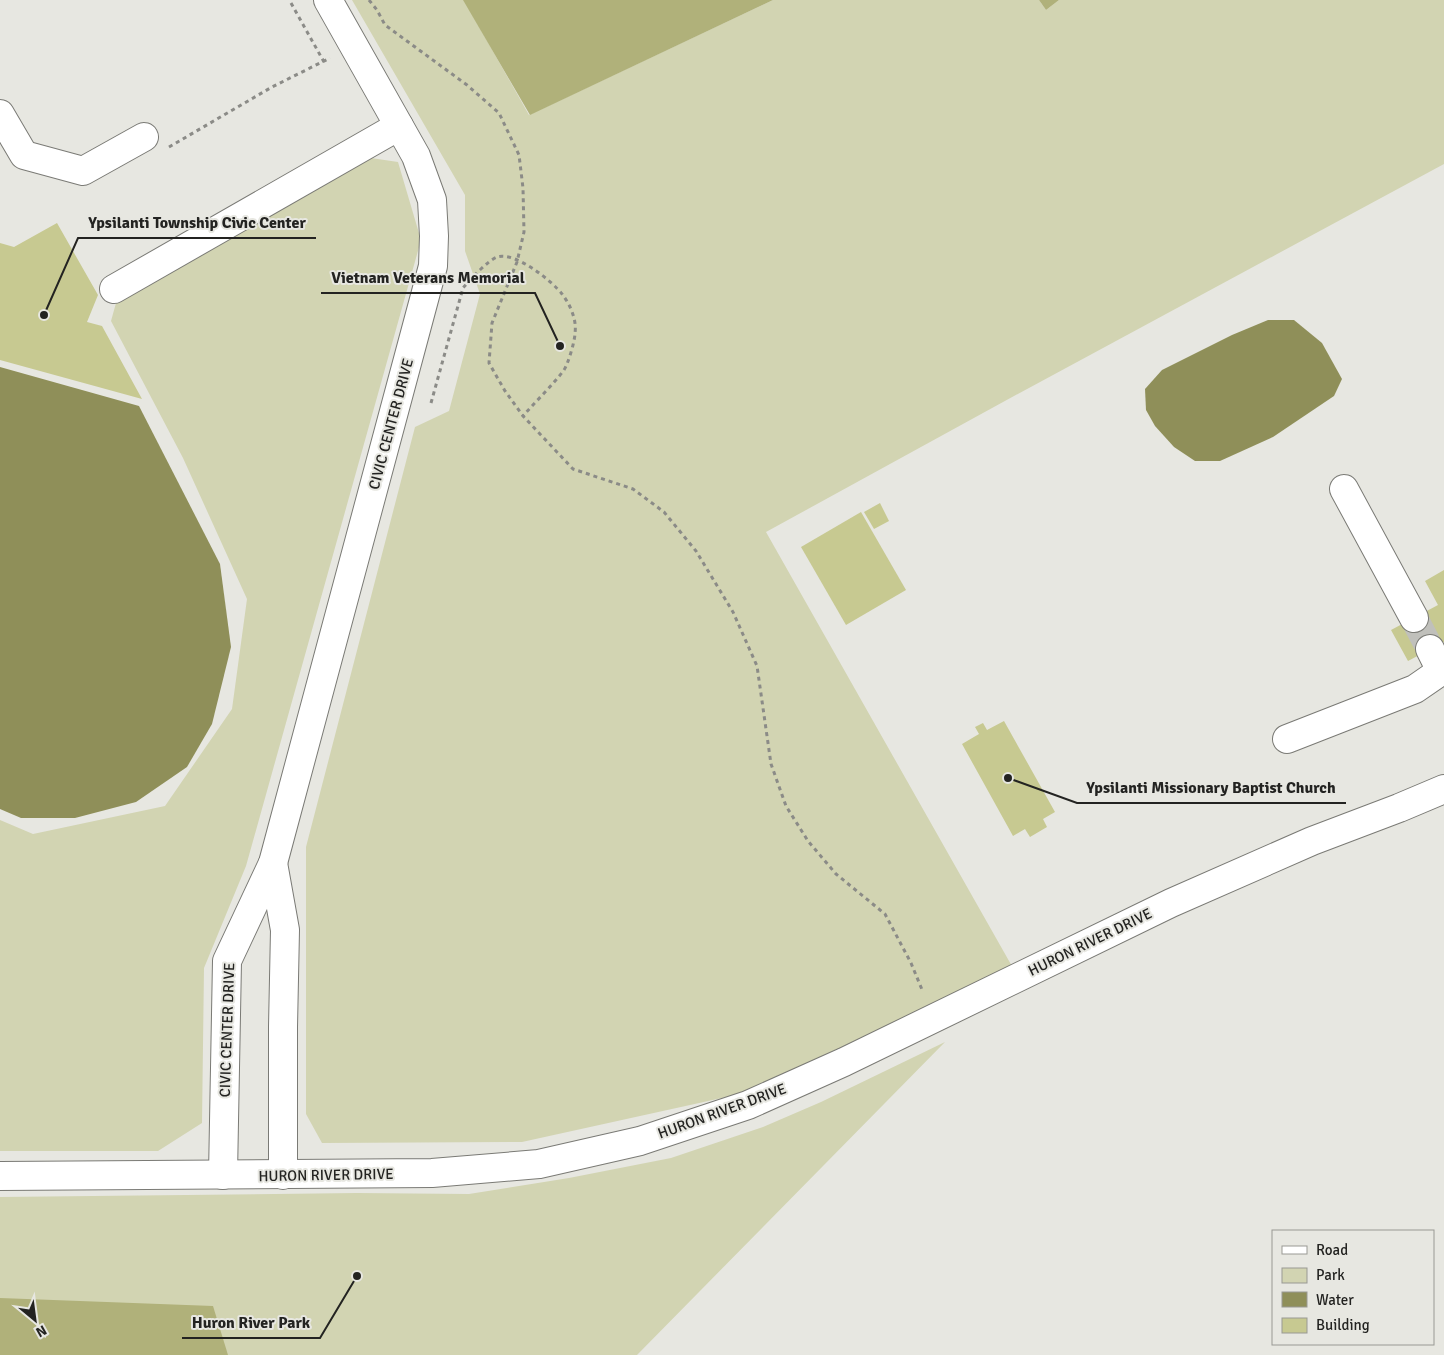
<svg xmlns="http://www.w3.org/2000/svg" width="1444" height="1355" font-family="Signika,sans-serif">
  <rect width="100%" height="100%" fill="#e7e7e1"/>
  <g fill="#d2d4b2">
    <path d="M352 0H464L529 115 773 0H1039L1046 10 1059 0H1444V164L1014 396 766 532 1013 968 740 1094 522 1142 322 1143 306 1114V847L415 427 449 411 480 294 465 251V195Z"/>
    <path d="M371 158 398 162 421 240 246 866 204 968 202 1123 158 1151H0V820L33 834 165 806 232 709 247 599 183 458 111 321 116 303Z"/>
    <path d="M945 1042 637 1355H0V1197L357 1193 469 1194 569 1178 671 1158 763 1127 821 1102Z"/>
  </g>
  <g fill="#b0b17a">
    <path d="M463 0H773L530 115Z"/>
    <path d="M1039 0H1059L1046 10Z"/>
    <path d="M0 1298 213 1306 228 1355H0Z"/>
  </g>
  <g fill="#8f8f59">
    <path d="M1268 320H1294L1322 343 1342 379 1334 396 1273 437 1220 461H1195L1174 447 1155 426 1146 410 1145 389 1162 370 1232 335Z"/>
    <path d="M0 367 139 406 220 564 231 647 212 724 187 767 136 802 75 818H21L0 809Z"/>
  </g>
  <g fill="#c7c991">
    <path d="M57 223 98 295 87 322 102 326 142 399 0 360V243L14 247Z"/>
    <path d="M880 503 889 521 874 529 864 512Z"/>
    <path d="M861 512 906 590 846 625 801 547Z"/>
    <path d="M1444 570V642L1408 661 1391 630 1438 605 1425 581Z"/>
    <path d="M1004 721 1055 812 1043 819 1047 827 1030 837 1025 829 1013 836 962 744 979 734 975 727 983 723 987 730Z"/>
  </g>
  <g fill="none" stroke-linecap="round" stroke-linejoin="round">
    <path stroke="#c0c0bb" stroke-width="28" stroke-dasharray="28 14" stroke-linecap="butt" d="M1414 618 1430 649"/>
    <g stroke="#7a7a75" stroke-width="30">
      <g id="minor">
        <path d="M0 114 24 155 83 171 144 137"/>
        <path d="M114 289 399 126"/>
        <path d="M1344 489 1414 618"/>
        <path d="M1287 739 1415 689 1441 671 1430 649"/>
        <path d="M273 863 285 930 283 1027V1175"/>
        <path d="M223 1175 227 961 273 863 433 266 434 236 432 200 416 156 328 0"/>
      </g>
    </g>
    <g stroke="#7a7a75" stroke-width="30">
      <path id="major" d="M0 1176 432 1173 539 1164 640 1141 748 1105 844 1062 1171 903 1312 841 1399 808 1444 789"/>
    </g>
    <g stroke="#8b8b87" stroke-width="3" stroke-dasharray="4 4" stroke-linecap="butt">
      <path d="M369 0 377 10 385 25 467 85 499 113 519 155 523 188 524 232 517 262 492 323 489 363 505 391 523 416 573 469 633 489 664 512 696 551 733 612 757 666 771 764 786 806 808 841 836 874 885 914 911 963 923 992"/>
      <path d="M291 3 324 62"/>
      <path d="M169 147 272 87 330 58"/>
      <path d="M431 403 463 288C471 279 487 261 497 257 515 251 552 281 562 294 570 304 577 320 575 333 575 341 568 364 564 370 552 386 536 401 523 416"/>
    </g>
    <use href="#minor" stroke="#fff" stroke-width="28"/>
    <use href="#major" stroke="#fff" stroke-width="28"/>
  </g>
  <g text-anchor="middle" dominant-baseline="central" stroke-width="4" stroke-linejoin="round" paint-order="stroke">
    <g font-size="15" fill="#232321" stroke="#e7e7e1">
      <text transform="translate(391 424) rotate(-75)">CIVIC CENTER DRIVE</text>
      <text transform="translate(1090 942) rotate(-26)">HURON RIVER DRIVE</text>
      <text transform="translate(227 1030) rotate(-88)">CIVIC CENTER DRIVE</text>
      <text transform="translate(722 1111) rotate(-20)">HURON RIVER DRIVE</text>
      <text transform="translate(326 1175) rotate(-1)">HURON RIVER DRIVE</text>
    </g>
  </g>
  <path fill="none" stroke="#232321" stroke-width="2" d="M44 315L78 238H316M560 346L535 293H321M1008 778L1077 803H1346M357 1276L320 1338H182"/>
  <g fill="#232321" stroke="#e7e7e1" stroke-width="2">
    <circle cx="44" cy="315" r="5"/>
    <circle cx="560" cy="346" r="5"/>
    <circle cx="1008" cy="778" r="5"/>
    <circle cx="357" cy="1276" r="5"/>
  </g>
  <g font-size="16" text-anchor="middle" font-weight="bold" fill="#232321" stroke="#e7e7e1" stroke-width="4" stroke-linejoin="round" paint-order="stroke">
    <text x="197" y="228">Ypsilanti Township Civic Center</text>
    <text x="428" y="283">Vietnam Veterans Memorial</text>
    <text x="1211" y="793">Ypsilanti Missionary Baptist Church</text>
    <text x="251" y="1328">Huron River Park</text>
  </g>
  <rect x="1272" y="1230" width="162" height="115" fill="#e7e7e1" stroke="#999994"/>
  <rect x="1282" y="1246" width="25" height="8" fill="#ffffff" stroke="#999994"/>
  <text x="1316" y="1255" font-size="15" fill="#232321">Road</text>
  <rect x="1282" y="1268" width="25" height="15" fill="#d2d4b2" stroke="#999994"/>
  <text x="1316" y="1280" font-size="15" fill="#232321">Park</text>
  <rect x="1282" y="1292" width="25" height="15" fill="#8f8f59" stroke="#999994"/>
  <text x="1316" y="1305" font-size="15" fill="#232321">Water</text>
  <rect x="1282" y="1318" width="25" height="15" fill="#c7c991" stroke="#999994"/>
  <text x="1316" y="1330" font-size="15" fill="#232321">Building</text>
  <g transform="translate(35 1320) rotate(151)" stroke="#e7e7e1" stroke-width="4" paint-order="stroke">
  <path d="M0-4L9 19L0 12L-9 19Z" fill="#232321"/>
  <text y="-8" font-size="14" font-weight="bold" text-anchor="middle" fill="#232321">N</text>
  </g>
</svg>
